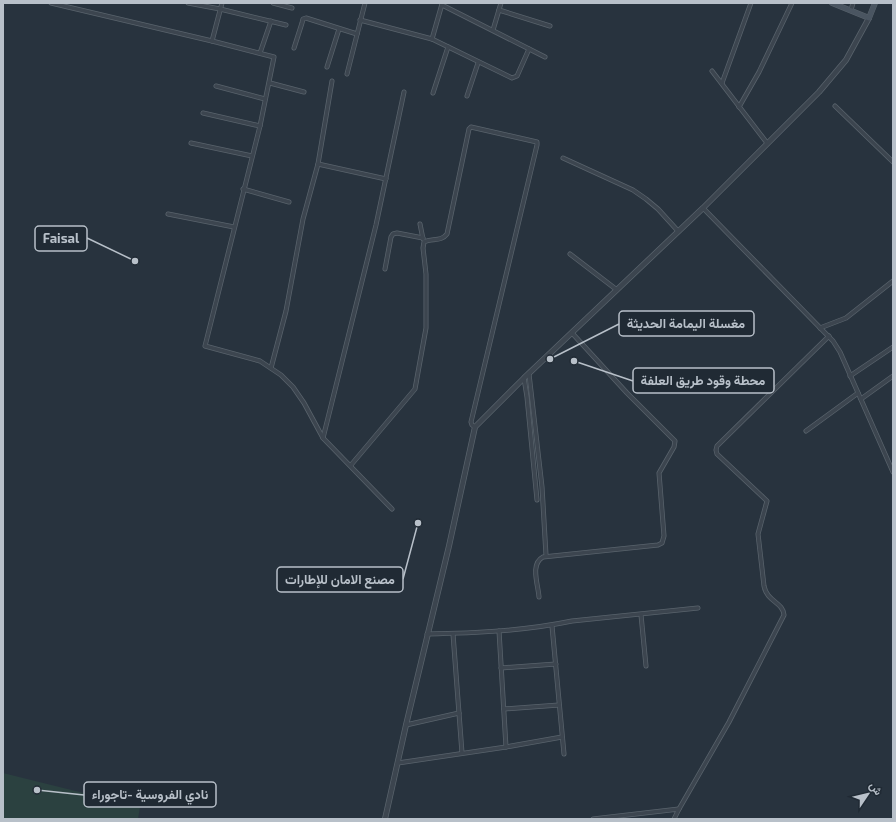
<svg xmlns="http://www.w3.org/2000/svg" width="896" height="822" font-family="'Exo 2',Vazirmatn,sans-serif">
  <rect width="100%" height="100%" fill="#28333e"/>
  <path fill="#2b4140" d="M3 773 140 807 138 819H3Z"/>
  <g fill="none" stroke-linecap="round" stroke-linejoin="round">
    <g stroke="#59636c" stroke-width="5">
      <g id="minor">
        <path d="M51 3 212 41 274 57 260 126 205 346 260 361 281 375 293 387 304 403 323 438 392 509"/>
        <path d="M188 3 220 9 286 25"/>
        <path d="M273 3 292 8"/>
        <path d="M442 5 545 57"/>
        <path d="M499 10 550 26"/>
        <path d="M851 10 853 3"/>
        <path d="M360 20 432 39 512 78 517 76 529 49"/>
        <path d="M493 30 501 3"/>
        <path d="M432 39 442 4"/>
        <path d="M212 41 222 3"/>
        <path d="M294 48 302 23 303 19 306 18 357 34"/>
        <path d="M260 53 271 21"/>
        <path d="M327 67 339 29"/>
        <path d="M712 71 767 143"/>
        <path d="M347 74 365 3"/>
        <path d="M270 83 304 92"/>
        <path d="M722 83 751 3"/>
        <path d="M216 86 265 99"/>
        <path d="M433 93 448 47"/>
        <path d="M467 96 478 63"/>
        <path d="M835 106 893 162"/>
        <path d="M739 107 759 72 792 3"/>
        <path d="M203 113 260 126"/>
        <path d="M191 143 252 156"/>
        <path d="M563 158 633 190 646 199 658 209 678 231"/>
        <path d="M318 164 386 179"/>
        <path d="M243 189 289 202"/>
        <path d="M703 208 833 341 840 352 893 472"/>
        <path d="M168 214 234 227"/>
        <path d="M420 224 423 239"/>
        <path d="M570 254 617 290"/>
        <path d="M385 269 391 237 393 234 397 233 423 238"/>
        <path d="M820 328 846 318 893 281"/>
        <path d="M271 368 286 311 303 219 318 164 332 81"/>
        <path d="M529 374 542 487 546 555"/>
        <path d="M850 376 893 347"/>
        <path d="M524 378 527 397 537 500"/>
        <path d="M861 399 893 376"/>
        <path d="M806 431 858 393"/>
        <path d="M323 438 376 225 404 92"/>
        <path d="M351 465 415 389 426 328V274L423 248 424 242C432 238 441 242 447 234L469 129 471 127 537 142V145L471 422 472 425 475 427"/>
        <path d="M539 597C538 584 530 564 543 557L658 545 662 543 664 536 659 473 674 447 675 441 627 393 572 333"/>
        <path d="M641 615 646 666"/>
        <path d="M552 626 564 754"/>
        <path d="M499 631 506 747"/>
        <path d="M427 634C475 633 524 631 572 621L698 608"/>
        <path d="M453 634 462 753"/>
        <path d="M501 668 556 664"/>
        <path d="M504 709 559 705"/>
        <path d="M406 725 459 713"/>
        <path d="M398 763 506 747 562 737"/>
        <path d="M679 809 729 722 784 615C783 602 767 602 764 586L758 534 767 501 717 454 716 450 717 446 829 336"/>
        <path d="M593 819 679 809 674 819"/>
      </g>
    </g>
    <g stroke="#59636c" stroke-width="6">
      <path id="tertiary" d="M385 819 406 725 449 546 475 427 524 378 703 208 819 92 846 60 869 18"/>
    </g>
    <g stroke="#59636c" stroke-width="6">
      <path id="secondary" d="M832 3 869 18 875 3"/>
    </g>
    <use href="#minor" stroke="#3c454f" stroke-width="3.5"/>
    <use href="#tertiary" stroke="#3c454f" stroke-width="4.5"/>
    <use href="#secondary" stroke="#4a5561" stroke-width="5"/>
  </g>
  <path fill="none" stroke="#b8c0c9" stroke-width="1.5" d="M135 261L87 238M550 359L619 324M574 361L633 381M418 523L403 579M37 790L84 795"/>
  <g fill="#b8c0c9" stroke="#202a34" stroke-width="1.5">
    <circle cx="135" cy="261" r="4"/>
    <circle cx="550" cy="359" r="4"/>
    <circle cx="574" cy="361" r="4"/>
    <circle cx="418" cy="523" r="4"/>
    <circle cx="37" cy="790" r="4"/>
  </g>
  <g fill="#202a34" stroke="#b8c0c9" stroke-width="1.5">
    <rect x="35" y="226" width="52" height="25" rx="4"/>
    <rect x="619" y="311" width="135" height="25" rx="4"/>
    <rect x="633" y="368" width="141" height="25" rx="4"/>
    <rect x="277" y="567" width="126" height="25" rx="4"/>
    <rect x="84" y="782" width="132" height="25" rx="4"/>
  </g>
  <g font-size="13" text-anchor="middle" font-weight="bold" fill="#b8c0c9">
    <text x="61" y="243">Faisal</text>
    <text x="686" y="328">مغسلة اليمامة الحديثة</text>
    <text x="703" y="385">محطة وقود طريق العلفة</text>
    <text x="340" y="584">مصنع الامان للإطارات</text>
    <text x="150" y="799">نادي الفروسية -تاجوراء</text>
  </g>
  <rect width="896" height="822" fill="none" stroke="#b8c0c9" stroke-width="8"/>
  <g transform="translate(868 794) rotate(55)" stroke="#202a34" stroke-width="3" paint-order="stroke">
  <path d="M0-3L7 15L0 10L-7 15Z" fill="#b8c0c9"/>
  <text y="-6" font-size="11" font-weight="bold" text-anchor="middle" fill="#b8c0c9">ش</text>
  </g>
</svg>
